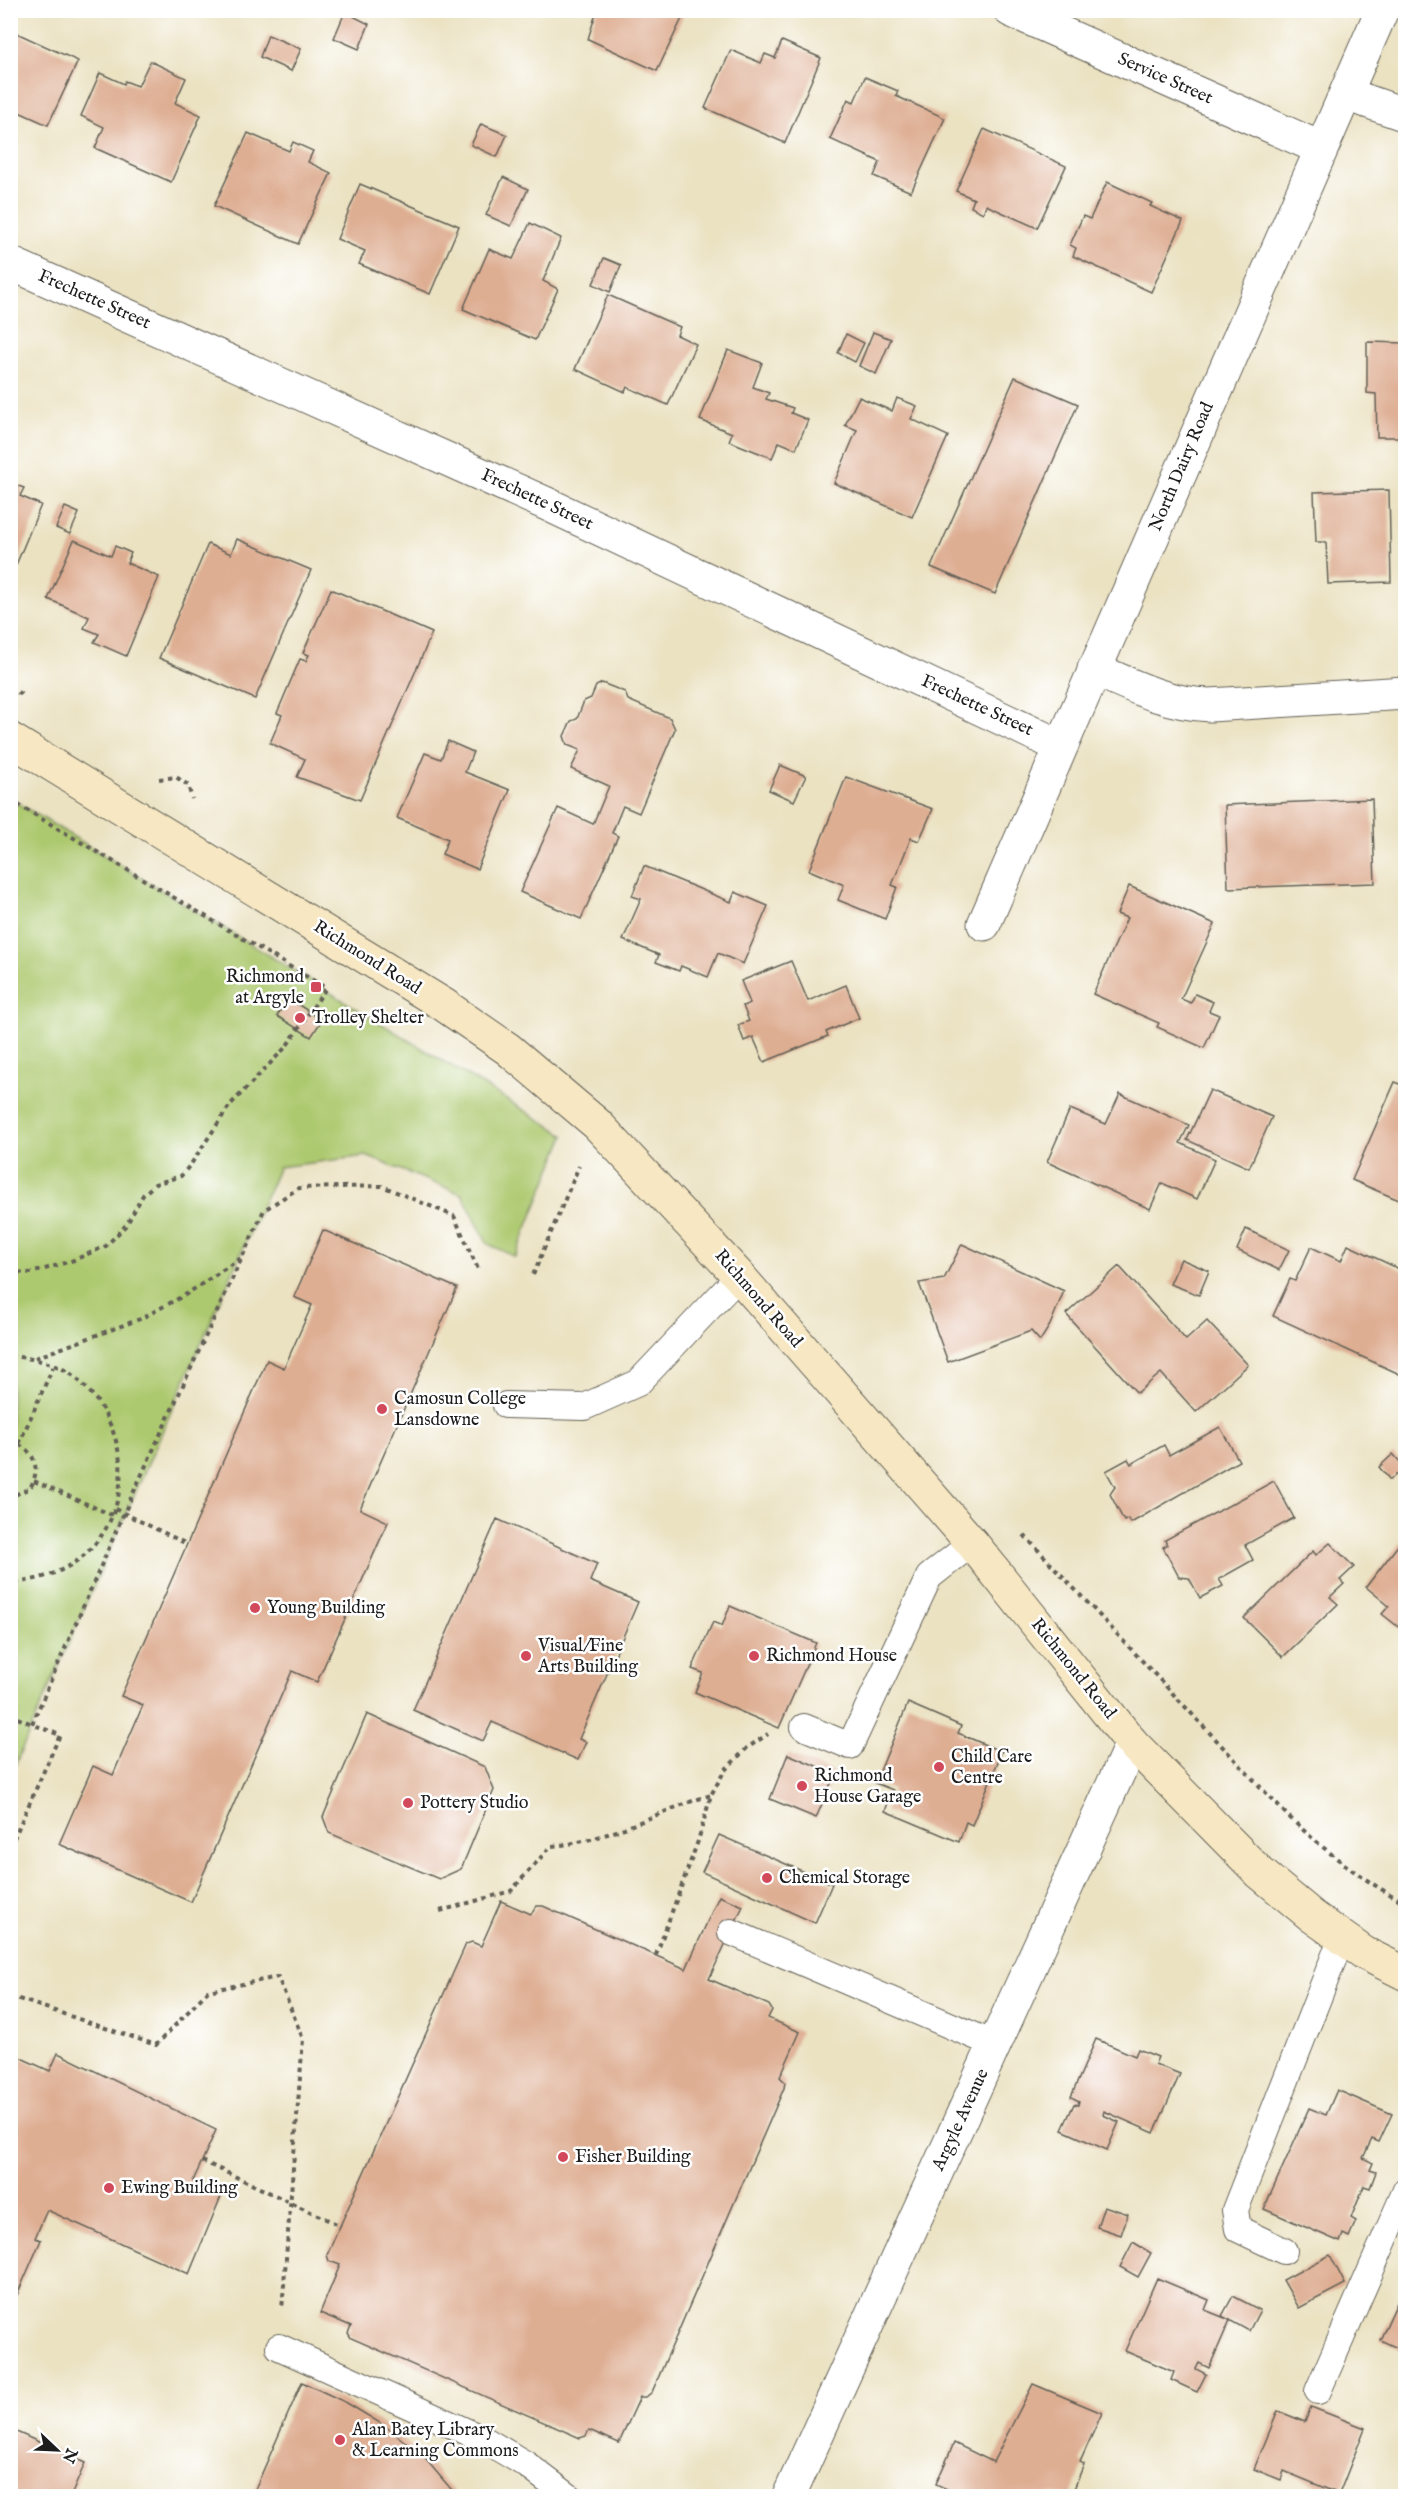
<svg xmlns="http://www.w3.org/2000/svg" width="1416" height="2507" font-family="'IM FELL English',serif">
  <rect width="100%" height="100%" fill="#fff"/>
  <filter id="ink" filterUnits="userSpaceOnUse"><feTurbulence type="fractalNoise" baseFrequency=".0167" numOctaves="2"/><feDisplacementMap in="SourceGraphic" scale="12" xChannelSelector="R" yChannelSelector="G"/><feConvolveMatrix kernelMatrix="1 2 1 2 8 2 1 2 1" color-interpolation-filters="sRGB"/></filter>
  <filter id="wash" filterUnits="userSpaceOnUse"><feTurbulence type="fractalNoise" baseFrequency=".008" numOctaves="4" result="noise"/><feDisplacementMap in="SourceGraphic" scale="24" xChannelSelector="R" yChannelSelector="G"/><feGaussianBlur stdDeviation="1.35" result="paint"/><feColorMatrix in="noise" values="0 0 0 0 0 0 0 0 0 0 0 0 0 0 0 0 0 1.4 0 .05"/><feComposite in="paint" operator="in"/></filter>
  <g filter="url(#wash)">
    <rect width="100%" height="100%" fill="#ebe2c2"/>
    <path fill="#adc96f" stroke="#647246" stroke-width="1.5" d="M11 799 565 1135 515 1257 488 1244 462 1194 366 1156 279 1167 11 1774Z"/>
    <g id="blocks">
      <g fill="#deae93">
        <path d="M597 10H686L657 71 588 39Z"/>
        <path d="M345 12 369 24 359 49 334 38Z"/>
        <path d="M10 30 78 61 48 125 10 108Z"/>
        <path d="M268 35 301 49 291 71 260 57Z"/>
        <path d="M782 41 821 58 785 143 705 108 731 50 761 63 765 54 775 58Z"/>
        <path d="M150 61 186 78 175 103 201 115 171 182 95 148 104 127 81 116 100 73 124 84 125 81 138 86Z"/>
        <path d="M865 77 898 91 896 96 945 118 911 192 874 176 880 162 830 139 848 99 854 102Z"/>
        <path d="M481 124 507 135 497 157 471 145Z"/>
        <path d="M984 129 1066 166 1037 228 986 205 983 213 971 207 974 199 956 191Z"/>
        <path d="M248 133 289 151 293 142 313 151 308 162 331 173 298 244 214 206Z"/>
        <path d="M503 177 528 189 511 226 486 215Z"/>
        <path d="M1107 182 1152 203 1150 206 1183 221 1151 292 1073 256 1076 248 1070 245 1083 216 1090 219Z"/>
        <path d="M360 184 459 226 430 294 359 264 365 251 337 239Z"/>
        <path d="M530 223 561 238 543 281 558 289 535 340 463 309 489 249 513 259Z"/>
        <path d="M604 258 621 265 610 292 593 284Z"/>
        <path d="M608 295 680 327 677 335 696 344 668 405 627 387 625 392 575 369Z"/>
        <path d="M873 332 891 339 876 374 859 366Z"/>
        <path d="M846 334 864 343 855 362 838 353Z"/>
        <path d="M1367 342 1406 343V437H1377L1376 394 1367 393Z"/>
        <path d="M728 350 762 363 753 387 769 393 766 399 793 408 791 413 808 420 796 449 779 442 772 458 729 441 732 433 700 420Z"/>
        <path d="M1015 377 1078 404 995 594 931 567Z"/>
        <path d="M859 397 892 411 897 398 917 406 911 419 948 436 912 517 834 483 857 430 845 425Z"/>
        <path d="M10 483 24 488 20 496 41 505 13 572 10 571Z"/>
        <path d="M1389 490 1391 582 1328 584 1326 542H1316L1314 492Z"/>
        <path d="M65 507 79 513 70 534 56 528Z"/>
        <path d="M237 539 311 570 255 699 159 658 208 544 231 554Z"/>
        <path d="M74 540 111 556 115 546 131 553 127 563 159 577 126 656 94 642 99 634 84 628 89 617 48 599Z"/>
        <path d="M331 589 432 633 360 800 297 777 305 759 270 743 282 715 277 713 300 659 306 661 309 655 303 653Z"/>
        <path d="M602 683 625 692 628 700 670 718 675 729 639 813 623 806 612 833 618 836 581 919 520 892 558 808 593 824 609 786 571 769 580 750 567 745 564 736 571 721 577 719 584 701 591 698 596 686Z"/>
        <path d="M448 741 473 752 465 772 510 790 477 869 442 854 448 839 397 818 425 753 441 759Z"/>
        <path d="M780 765 806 776 794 801 769 790Z"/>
        <path d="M846 777 933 809 919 841 911 838 892 885 897 887 885 919 838 900 844 885 809 870Z"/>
        <path d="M1372 799 1375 883 1228 888 1225 805Z"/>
        <path d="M644 866 731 902 735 892 768 906 743 964 718 953 708 977 681 966 679 971 656 962 659 955 623 940 641 899 632 896Z"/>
        <path d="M1129 886 1215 924 1181 999 1191 1003 1195 994 1213 1002 1209 1011 1219 1015 1204 1048 1157 1027 1159 1023 1093 994 1127 918 1117 914Z"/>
        <path d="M791 961 808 1001 846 985 859 1018 826 1032 828 1036 764 1062 753 1037 744 1041 738 1025 749 1021 743 1006 750 1003 741 981Z"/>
        <path d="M288 998 322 1020 311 1037 277 1016Z"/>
        <path d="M1395 1082 1406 1086V1203L1352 1180Z"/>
        <path d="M1210 1090 1272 1117 1249 1168 1187 1140Z"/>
        <path d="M1120 1094 1189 1125 1180 1143 1215 1159 1197 1199 1162 1183 1150 1209 1047 1162 1070 1109 1106 1124Z"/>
        <path d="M1246 1229 1289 1250 1279 1270 1237 1250Z"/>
        <path d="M323 1230 457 1288 360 1509 388 1522 317 1682 292 1671 191 1902 59 1844 93 1766 113 1775 143 1705 121 1696 267 1360 284 1368 312 1305 294 1297Z"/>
        <path d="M962 1244 1064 1291 1050 1325 1040 1341 1031 1331 948 1362 919 1283 944 1279Z"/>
        <path d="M1348 1245 1406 1272V1377L1273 1316 1290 1279 1295 1281 1311 1247 1341 1261Z"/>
        <path d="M1181 1259 1209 1271 1199 1295 1170 1284Z"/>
        <path d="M1119 1266 1186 1340 1207 1321 1248 1365 1196 1412 1161 1373 1137 1393 1066 1314Z"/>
        <path d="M1220 1427 1239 1461 1131 1523 1128 1519 1124 1521 1110 1494 1115 1487 1106 1471 1128 1459 1131 1464 1164 1445 1169 1455Z"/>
        <path d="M1393 1454 1405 1467 1390 1480 1379 1467Z"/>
        <path d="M1274 1481 1294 1518 1245 1545 1253 1560 1219 1579 1223 1586 1200 1598 1189 1578 1179 1577 1163 1547 1167 1545 1165 1540Z"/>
        <path d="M497 1519 597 1564 590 1581 638 1602 579 1739 586 1742 578 1760 492 1722 483 1741 413 1710Z"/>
        <path d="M1406 1535V1633L1382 1614 1389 1606 1366 1587Z"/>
        <path d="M1330 1543 1354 1567 1340 1580 1344 1584 1330 1597 1338 1604 1283 1657 1244 1618 1313 1551 1316 1555Z"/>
        <path d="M730 1606 816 1643 779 1728 695 1692 703 1673 692 1669 713 1622 722 1626Z"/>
        <path d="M908 1703 961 1726 958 1733 1002 1752 972 1825 966 1822 959 1842 885 1811 893 1790 875 1783Z"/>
        <path d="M367 1714 485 1767 494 1790 461 1869 439 1879 329 1833 323 1817Z"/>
        <path d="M788 1754 835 1774 816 1818 770 1799Z"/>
        <path d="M719 1835 832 1884 815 1923 702 1872Z"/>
        <path d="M719 1896 743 1906 709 1979 769 2005 772 2010 768 2018 800 2032 780 2077 785 2082 784 2088 652 2392 646 2397H640L619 2443 589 2430 586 2436 580 2438 351 2338 348 2333 351 2326 320 2313 340 2265 329 2261 327 2255 466 1944 472 1942 481 1946 501 1901 531 1914 537 1906H543L686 1969Z"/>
        <path d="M1096 2039 1135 2056 1138 2049 1158 2057 1155 2064 1180 2074 1154 2133 1104 2111 1103 2115 1119 2122 1107 2150 1062 2130 1074 2104 1078 2105 1079 2101 1071 2097Z"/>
        <path d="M10 2053 50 2071 58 2053 216 2130 193 2181 222 2194 189 2274 47 2210 35 2238 41 2240 10 2311Z"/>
        <path d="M1337 2090 1392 2114 1379 2142 1372 2139 1363 2158 1373 2163 1370 2170 1376 2172 1370 2188 1364 2186 1351 2218 1356 2221 1349 2237 1343 2234 1340 2242 1264 2209 1309 2108 1326 2115Z"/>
        <path d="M1104 2206 1128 2214 1121 2235 1097 2227Z"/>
        <path d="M1133 2242 1151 2253 1138 2277 1120 2267Z"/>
        <path d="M1330 2255 1345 2284 1299 2308 1283 2280Z"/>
        <path d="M1157 2278 1209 2300 1205 2310 1230 2320 1209 2368 1199 2363 1196 2369 1206 2374 1197 2392 1171 2380 1174 2372 1125 2351Z"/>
        <path d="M1402 2292 1406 2293V2352L1380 2340Z"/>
        <path d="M1233 2296 1260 2310 1249 2331 1222 2316Z"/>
        <path d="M302 2382 347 2403 385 2426 422 2455 457 2496H252Z"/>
        <path d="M1033 2384 1102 2413 1080 2462 1084 2464 1072 2494 962 2496 936 2484 954 2443 993 2462Z"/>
        <path d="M1311 2407 1365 2428 1339 2494 1284 2471 1281 2480 1254 2469 1278 2411 1305 2422Z"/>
        <path d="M10 2429 85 2463 71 2496H10Z"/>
      </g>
    </g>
  </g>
  <g filter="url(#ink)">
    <use href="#blocks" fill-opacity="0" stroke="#646156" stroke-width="1.5"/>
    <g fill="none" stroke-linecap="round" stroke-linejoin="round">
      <g stroke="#646156" stroke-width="28">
        <g id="service">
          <path d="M506 1405 584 1407 638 1383 739 1276"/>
          <path d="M804 1727 850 1746 929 1577 972 1543"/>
          <path d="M731 1932 996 2045"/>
          <path d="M1284 2251 1238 2229 1235 2210 1342 1937"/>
          <path d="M279 2347 483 2439 527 2465 568 2496"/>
          <path d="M1318 2391 1406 2190"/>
        </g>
      </g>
      <g stroke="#646156" stroke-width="35">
        <g id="minor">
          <path d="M1010 10 1320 148"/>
          <path d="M1346 94 1406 115"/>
          <path d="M10 263 547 504 1060 746"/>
          <path d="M1094 669C1135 687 1165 703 1210 705L1406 693"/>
          <path d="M984 924 1382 10"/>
          <path d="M789 2496 1132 1743"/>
        </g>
      </g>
      <g stroke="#646156" stroke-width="35">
        <path id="secondary" d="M10 739 444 1005 508 1049 597 1124 739 1276 972 1543 1132 1743 1259 1872 1312 1916 1364 1953 1406 1974"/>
      </g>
      <g stroke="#646156" stroke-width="4" stroke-dasharray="4.5 4.5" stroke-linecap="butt">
        <path d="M10 687 25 697"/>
        <path d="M159 779 176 777 188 785 192 799"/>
        <path d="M10 800 326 988 286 1047 230 1105 191 1164 181 1176 155 1184 143 1195 127 1224 106 1246 74 1260 32 1273 10 1272"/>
        <path d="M533 1275 579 1166"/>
        <path d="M10 1356C30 1358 54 1362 71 1374 130 1420 141 1511 78 1560 58 1575 35 1580 10 1584"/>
        <path d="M35 1358 140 1319 185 1295 241 1258"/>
        <path d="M10 1442C34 1447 42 1468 30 1488L10 1497"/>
        <path d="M19 1444 53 1367"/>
        <path d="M34 1481 112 1515"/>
        <path d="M115 1509 187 1544"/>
        <path d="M1024 1535 1282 1810C1320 1847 1358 1878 1406 1903"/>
        <path d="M10 1675 15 1717 32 1724"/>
        <path d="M10 1847 60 1735 32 1724 124 1513 264 1210 299 1188 382 1186 454 1216 478 1269"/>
        <path d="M440 1911 511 1891 551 1846C608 1842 657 1811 711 1795"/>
        <path d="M656 1955 698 1841 711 1795 725 1770 747 1748 768 1734"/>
        <path d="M10 1996 156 2045 208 1991 278 1977 303 2039 282 2310"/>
      </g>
      <use href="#service" stroke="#fff" stroke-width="26"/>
      <use href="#minor" stroke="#fff" stroke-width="33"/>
      <use href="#secondary" stroke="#f7e8c3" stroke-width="33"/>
      <path stroke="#646156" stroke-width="4" stroke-dasharray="4.5 4.5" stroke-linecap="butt" d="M202 2161 341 2226"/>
    </g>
  </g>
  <g fill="#d1495b" stroke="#fff" stroke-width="2">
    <rect x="310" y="981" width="12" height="12" rx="3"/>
    <circle cx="300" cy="1018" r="6"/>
    <circle cx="382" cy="1409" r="6"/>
    <circle cx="255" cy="1608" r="6"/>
    <circle cx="526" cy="1656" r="6"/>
    <circle cx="754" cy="1656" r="6"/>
    <circle cx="939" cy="1767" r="6"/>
    <circle cx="802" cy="1786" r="6"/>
    <circle cx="408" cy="1803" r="6"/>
    <circle cx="767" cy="1878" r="6"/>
    <circle cx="563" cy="2157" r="6"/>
    <circle cx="109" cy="2188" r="6"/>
    <circle cx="340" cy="2440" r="6"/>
  </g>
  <g text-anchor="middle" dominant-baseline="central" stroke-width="5" stroke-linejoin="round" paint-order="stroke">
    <g font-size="18" fill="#1c1c1c" stroke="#fff">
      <text transform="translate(1165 79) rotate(24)">Service Street</text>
      <text transform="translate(94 300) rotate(24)">Frechette Street</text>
      <text transform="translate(1182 467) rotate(-67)">North Dairy Road</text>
      <text transform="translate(537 500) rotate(25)">Frechette Street</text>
      <text transform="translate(977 706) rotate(25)">Frechette Street</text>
      <text transform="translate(367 958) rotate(32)">Richmond Road</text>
      <text transform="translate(758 1299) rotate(49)">Richmond Road</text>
      <text transform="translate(1073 1669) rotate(51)">Richmond Road</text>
      <text transform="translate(961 2120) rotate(-65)">Argyle Avenue</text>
    </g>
    <g font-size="18" fill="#1c1c1c" stroke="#fff" text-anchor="start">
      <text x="304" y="977" text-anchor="end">Richmond<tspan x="304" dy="21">at Argyle</tspan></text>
      <text x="312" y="1018">Trolley Shelter</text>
      <text x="394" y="1399">Camosun College<tspan x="394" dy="21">Lansdowne</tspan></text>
      <text x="267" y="1608">Young Building</text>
      <text x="538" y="1646">Visual/Fine<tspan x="538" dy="21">Arts Building</tspan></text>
      <text x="766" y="1656">Richmond House</text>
      <text x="951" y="1757">Child Care<tspan x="951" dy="21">Centre</tspan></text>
      <text x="814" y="1776">Richmond<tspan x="814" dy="21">House Garage</tspan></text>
      <text x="420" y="1803">Pottery Studio</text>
      <text x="779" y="1878">Chemical Storage</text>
      <text x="575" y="2157">Fisher Building</text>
      <text x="121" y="2188">Ewing Building</text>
      <text x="352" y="2430">Alan Batey Library<tspan x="352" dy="21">&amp; Learning Commons</tspan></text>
    </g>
  </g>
  <rect width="1416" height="2507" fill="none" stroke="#fff" stroke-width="36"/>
  <g transform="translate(57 2450) rotate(113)" stroke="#ffffff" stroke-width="4.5" paint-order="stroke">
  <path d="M0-4.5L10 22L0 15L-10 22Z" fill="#1c1c1c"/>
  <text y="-9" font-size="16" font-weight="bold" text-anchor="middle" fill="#1c1c1c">N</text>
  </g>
</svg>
